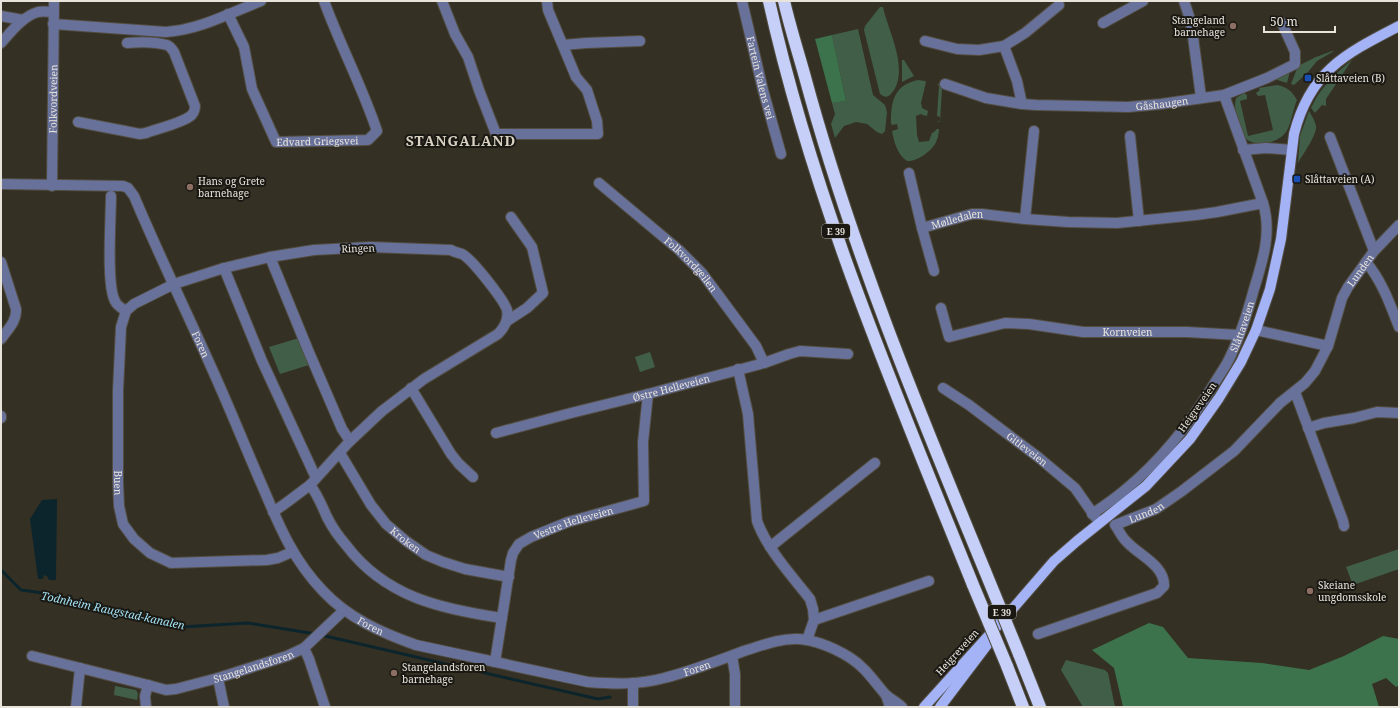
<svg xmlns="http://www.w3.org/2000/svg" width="1400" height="708" font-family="'Noto Serif',serif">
  <rect width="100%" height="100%" fill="#353024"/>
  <g fill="#415f48">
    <path d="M880 7H883C888 31 911 72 891 94 887 98 884 97 880 94L864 30 865 26Z"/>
    <path d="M858 29 873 95 885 105 887 112 885 131 882 134 877 132 867 124 856 122 844 126 835 138 831 124 835 114 832 103 846 101 832 35Z"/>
    <path d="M1332 51H1334L1317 61 1308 72 1294 85 1291 84 1298 66 1316 57Z"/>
    <path d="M902 60H904L914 76 902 82Z"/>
    <path d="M1352 60 1326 99V106L1322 105 1315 113 1311 108C1320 88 1335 74 1352 60Z"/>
    <path d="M1290 71 1287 83 1274 79Z"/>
    <path d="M918 80 925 81 926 82 921 103 922 108 928 111 927 116 923 115 921 114 916 116 917 135 919 142 929 141 932 133 934 132 937 129H939C939 133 938 138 936 142 932 151 917 162 907 161 897 154 894 142 892 131L898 129 897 124 892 125 891 123C891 101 894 85 918 80Z"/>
    <path d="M937 84 942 85V88L940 122 937 121H940V117L937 116 939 86Z"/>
    <path d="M1277 85C1287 87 1292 91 1297 100 1293 109 1291 125 1286 132 1278 143 1257 148 1246 139 1238 132 1233 108 1236 98L1244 93 1247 95V99L1240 101 1248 136 1273 130 1265 95 1258 96 1256 93 1260 90 1259 88Z"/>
    <path d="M1309 111C1312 116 1315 121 1316 126 1317 135 1303 154 1298 163L1300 136Z"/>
    <path d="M299 338 312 364 280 374 269 347Z"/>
    <path d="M650 352 655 367 640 372 635 357Z"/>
    <path d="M1399 549V569L1353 585 1346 567Z"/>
    <path d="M1066 660 1105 670 1108 673 1115 707H1083L1061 670Z"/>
    <path d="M115 686 136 690 138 694 137 700 114 695Z"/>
  </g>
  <g fill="#3d734c">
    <path d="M832 35 846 101 832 103 815 39Z"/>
    <path d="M1149 623 1163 627 1188 658 1262 663 1309 670 1344 656 1383 636 1399 639V685L1396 687 1386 678 1372 684 1379 707H1123L1114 668 1092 650Z"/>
  </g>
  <path fill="#0c252c" d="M57 499 56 580H49L47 576 44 575 43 579H38L30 519 42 500Z"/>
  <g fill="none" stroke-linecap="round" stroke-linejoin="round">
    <g stroke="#0c252c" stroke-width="3">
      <path d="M1 570 21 590 43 593 182 627 248 623 316 634"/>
      <path d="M321 635 598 699 610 697"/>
    </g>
    <g stroke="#524d41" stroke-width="12">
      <g id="minor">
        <path d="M442 1 455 34 468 57 479 90 496 134H598L597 121 587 90 576 77 548 10 547 1"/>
        <path id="s1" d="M742 1 763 90 781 154"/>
        <path d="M1184 1 1191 22 1201 97"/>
        <path id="s2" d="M228 14 244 47 252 89 276 142 368 140 377 131C362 86 340 45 324 1"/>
        <path d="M1 16 23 20"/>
        <path d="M1103 23 1143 1"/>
        <path d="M53 24 166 32C199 30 230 13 261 1"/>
        <path d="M925 41 957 49 979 50 1004 46 1025 33 1059 5"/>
        <path d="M1 43C11 32 23 16 38 12 43 11 48 12 53 12"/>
        <path d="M563 45 586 43 640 41"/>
        <path d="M1004 46 1017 81 1022 104"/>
        <path id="s3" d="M945 84 986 98 1022 104 1036 105 1128 107 1161 104 1224 95 1267 78 1295 64V52L1282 23"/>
        <path d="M78 122 140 134 146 133C157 129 181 123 189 117 193 115 195 110 195 106L174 52C172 49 170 46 167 45 156 42 138 42 127 43"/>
        <path d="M1130 136 1139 221"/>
        <path d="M1330 137 1374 251"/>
        <path d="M1243 150 1266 148 1292 150"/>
        <path id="s4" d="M909 173 922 228 972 214H982L1025 219 1068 222 1117 223 1196 215 1217 212 1263 203"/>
        <path id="s5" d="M599 183 679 250 702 273 756 346 764 363"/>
        <path id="s6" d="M1 184 123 186 128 188 134 196C161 260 192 323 220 387 235 421 249 456 264 490 280 528 294 561 323 591 348 618 382 633 416 645L588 682C613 684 639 685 664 678 692 671 719 660 747 650 763 645 781 638 798 639 816 640 834 648 849 657 865 667 873 680 885 694 889 698 897 702 902 707"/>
        <path id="s7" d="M52 186 54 1"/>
        <path d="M111 196C111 218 106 285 115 301 117 306 123 309 126 311"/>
        <path d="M1025 219 1034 131"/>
        <path d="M922 228 934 271"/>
        <path d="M270 257 308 350 342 429 350 441"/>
        <path d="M1 262 16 309C17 321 8 329 1 339"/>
        <path d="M1366 262C1382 281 1390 304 1399 327"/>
        <path d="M224 268 262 361 316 478"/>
        <path id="s8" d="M941 308 949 337 1005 323 1029 324 1083 332H1187L1239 335"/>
        <path d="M507 321 527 308 543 293 532 247 511 217"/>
        <path id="s9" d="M1256 330 1328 346 1342 298 1348 287 1374 251 1399 225"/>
        <path d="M738 369 748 414 757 521C767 549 792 576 810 599L813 609 814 620"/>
        <path d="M411 388 451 454 459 464 473 477"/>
        <path id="s10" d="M943 388 969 405 1038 457 1075 488 1096 518"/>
        <path d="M1295 392 1343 521 1344 526"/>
        <path d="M1 416V418"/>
        <path d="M1308 428 1324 423 1354 418 1377 412 1399 413"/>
        <path id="s11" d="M496 433 571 413 648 394 764 363 789 354 800 351 848 354"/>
        <path id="s12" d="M340 453 371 505 386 524 406 541 426 555 443 562 465 569 509 577"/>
        <path d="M310 485C318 495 322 506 327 517 332 527 339 537 346 545 385 597 441 609 502 618"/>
        <path id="s13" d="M273 512 286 503 310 485 350 441 382 411 424 379 498 334C505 327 509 320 507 310 504 300 472 259 462 254 459 253 454 252 451 250L370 247 314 250 270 257 224 268 174 284 134 304 126 311 121 327 118 391V482L119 506 123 524 134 539 150 553 171 563 267 560 278 558 292 552"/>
        <path id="s14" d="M1092 514C1104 506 1116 498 1126 489 1161 460 1191 422 1214 384 1220 374 1227 365 1231 355 1241 334 1248 311 1254 289 1263 260 1272 232 1263 203L1224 95"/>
        <path d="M770 547 875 463"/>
        <path id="s15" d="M1038 634 1157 593 1164 586C1165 565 1138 555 1126 541 1121 536 1119 530 1115 525L1156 509 1182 491 1234 451 1280 403 1305 383 1315 371 1328 346"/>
        <path d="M807 640 814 620 929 581"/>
        <path d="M304 648 309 659 325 707"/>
        <path id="s16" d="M32 656 148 685 166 690 176 689 218 678 287 656 304 648 344 610"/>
        <path d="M732 656 735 674V707"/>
        <path id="s17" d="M495 662 511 560 513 553 519 544 531 537 568 522 644 501 643 442 648 394"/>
        <path d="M218 678 224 707"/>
        <path d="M633 683V707"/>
        <path d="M886 695 890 707"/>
        <path d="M76 707 80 668"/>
        <path d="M146 707 145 696 148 685"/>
      </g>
    </g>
    <g stroke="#524d41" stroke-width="12">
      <g id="major">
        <path d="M924 707 1009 613 1054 561 1077 541 1146 486 1190 439 1219 398 1241 362 1256 330 1270 289 1281 239 1294 134C1310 71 1345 54 1399 26"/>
        <path d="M940 707 990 641"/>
      </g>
    </g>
    <g stroke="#524d41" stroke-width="14">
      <g id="highway">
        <path d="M769 1C814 203 896 394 973 585"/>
        <path d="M784 1C790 27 798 52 805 77 851 247 918 409 985 571"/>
        <path d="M1019 654 1040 707"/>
        <path d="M1007 666 1023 707"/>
      </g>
    </g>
    <use href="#minor" stroke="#68719a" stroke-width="10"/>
    <use href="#major" stroke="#a4b2f6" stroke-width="10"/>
    <use href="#highway" stroke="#c5cff8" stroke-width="12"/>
    <g stroke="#524d41" stroke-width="14" stroke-linecap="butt">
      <g id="highway-bridge">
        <path d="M985 571 1019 654"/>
        <path d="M973 585 1007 666"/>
      </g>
    </g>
    <use href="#highway-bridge" stroke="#c5cff8" stroke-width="12"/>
  </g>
  <g fill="#8d6e63" stroke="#1a1813" stroke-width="1.5">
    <circle cx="1233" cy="26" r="4"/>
    <circle cx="190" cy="187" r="4"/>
    <circle cx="1310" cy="591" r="4"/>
    <circle cx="394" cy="673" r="4"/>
  </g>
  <g fill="#1a4fb4" stroke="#1a1813" stroke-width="1.5">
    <rect x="1304" y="74" width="8" height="8" rx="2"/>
    <rect x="1293" y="175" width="8" height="8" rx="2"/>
  </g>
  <g text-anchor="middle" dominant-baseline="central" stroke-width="4" stroke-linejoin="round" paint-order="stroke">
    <g fill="#1a1813" stroke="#aaa7a0" stroke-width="1">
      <rect x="822" y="224" width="28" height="14" rx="3"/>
      <rect x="988" y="605" width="28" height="14" rx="3"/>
    </g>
    <g font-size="9" font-weight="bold" fill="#e8e4dc">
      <text x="836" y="231">E 39</text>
      <text x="1002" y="612">E 39</text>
    </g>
    <g font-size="10" fill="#e8e4dc" stroke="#1a1813" text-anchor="start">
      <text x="1225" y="20" text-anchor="end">Stangeland<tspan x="1225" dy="12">barnehage</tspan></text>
      <text x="1316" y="78">Slåttaveien (B)</text>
      <text x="1305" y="179">Slåttaveien (A)</text>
      <text x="198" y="181">Hans og Grete<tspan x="198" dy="12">barnehage</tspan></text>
      <text x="1318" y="585">Skeiane<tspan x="1318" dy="12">ungdomsskole</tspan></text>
      <text x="402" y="667">Stangelandsforen<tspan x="402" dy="12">barnehage</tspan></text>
    </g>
    <g font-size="10" fill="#e8e4dc" stroke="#1a1813">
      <text stroke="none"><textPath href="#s1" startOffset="79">Fartein Valens vei</textPath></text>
      <text stroke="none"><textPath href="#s7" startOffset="87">Folkvordveien</textPath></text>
      <text stroke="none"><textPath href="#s3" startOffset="220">Gåshaugen</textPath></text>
      <text stroke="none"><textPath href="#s2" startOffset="179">Edvard Griegsvei</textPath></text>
      <text stroke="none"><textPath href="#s4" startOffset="93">Mølledalen</textPath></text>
      <text transform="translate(358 248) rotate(-2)">Ringen</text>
      <text stroke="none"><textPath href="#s5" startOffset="123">Folkvordgeilen</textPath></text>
      <text stroke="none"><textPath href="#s9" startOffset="157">Lunden</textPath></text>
      <text stroke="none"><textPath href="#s14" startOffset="244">Slåttaveien</textPath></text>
      <text stroke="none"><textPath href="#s8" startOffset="211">Kornveien</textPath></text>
      <text stroke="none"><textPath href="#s6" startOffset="300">Foren</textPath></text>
      <text stroke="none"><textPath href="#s11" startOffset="181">Østre Helleveien</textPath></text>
      <text transform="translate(1197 407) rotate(-55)">Heigreveien</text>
      <text stroke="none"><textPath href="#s10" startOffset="104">Gitleveien</textPath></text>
      <text stroke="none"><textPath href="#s13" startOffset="909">Buen</textPath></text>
      <text stroke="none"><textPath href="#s15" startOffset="250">Lunden</textPath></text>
      <text stroke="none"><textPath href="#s17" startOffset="180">Vestre Helleveien</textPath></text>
      <text stroke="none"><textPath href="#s12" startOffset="110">Kroken</textPath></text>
      <text stroke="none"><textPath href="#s6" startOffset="636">Foren</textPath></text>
      <text transform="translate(957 652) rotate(-48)">Heigreveien</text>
      <text stroke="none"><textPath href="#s16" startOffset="229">Stangelandsforen</textPath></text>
      <text stroke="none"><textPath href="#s6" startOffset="972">Foren</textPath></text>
    </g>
    <g font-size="11" font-style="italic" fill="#a3e2f5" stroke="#1a1813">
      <text transform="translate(113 610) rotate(12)">Todnheim Raugstad-kanalen</text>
    </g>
    <g font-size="14" font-weight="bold" letter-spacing="1" fill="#d9d2c3" stroke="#1a1813">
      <text x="461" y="140">STANGALAND</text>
    </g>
  </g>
  <rect width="1400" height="708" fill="none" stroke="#e8e4dc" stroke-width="4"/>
  <path d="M1264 26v6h71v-6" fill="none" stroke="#e8e4dc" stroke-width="2"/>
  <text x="1270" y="26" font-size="12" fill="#e8e4dc" stroke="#1a1813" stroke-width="3" paint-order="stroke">50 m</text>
</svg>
